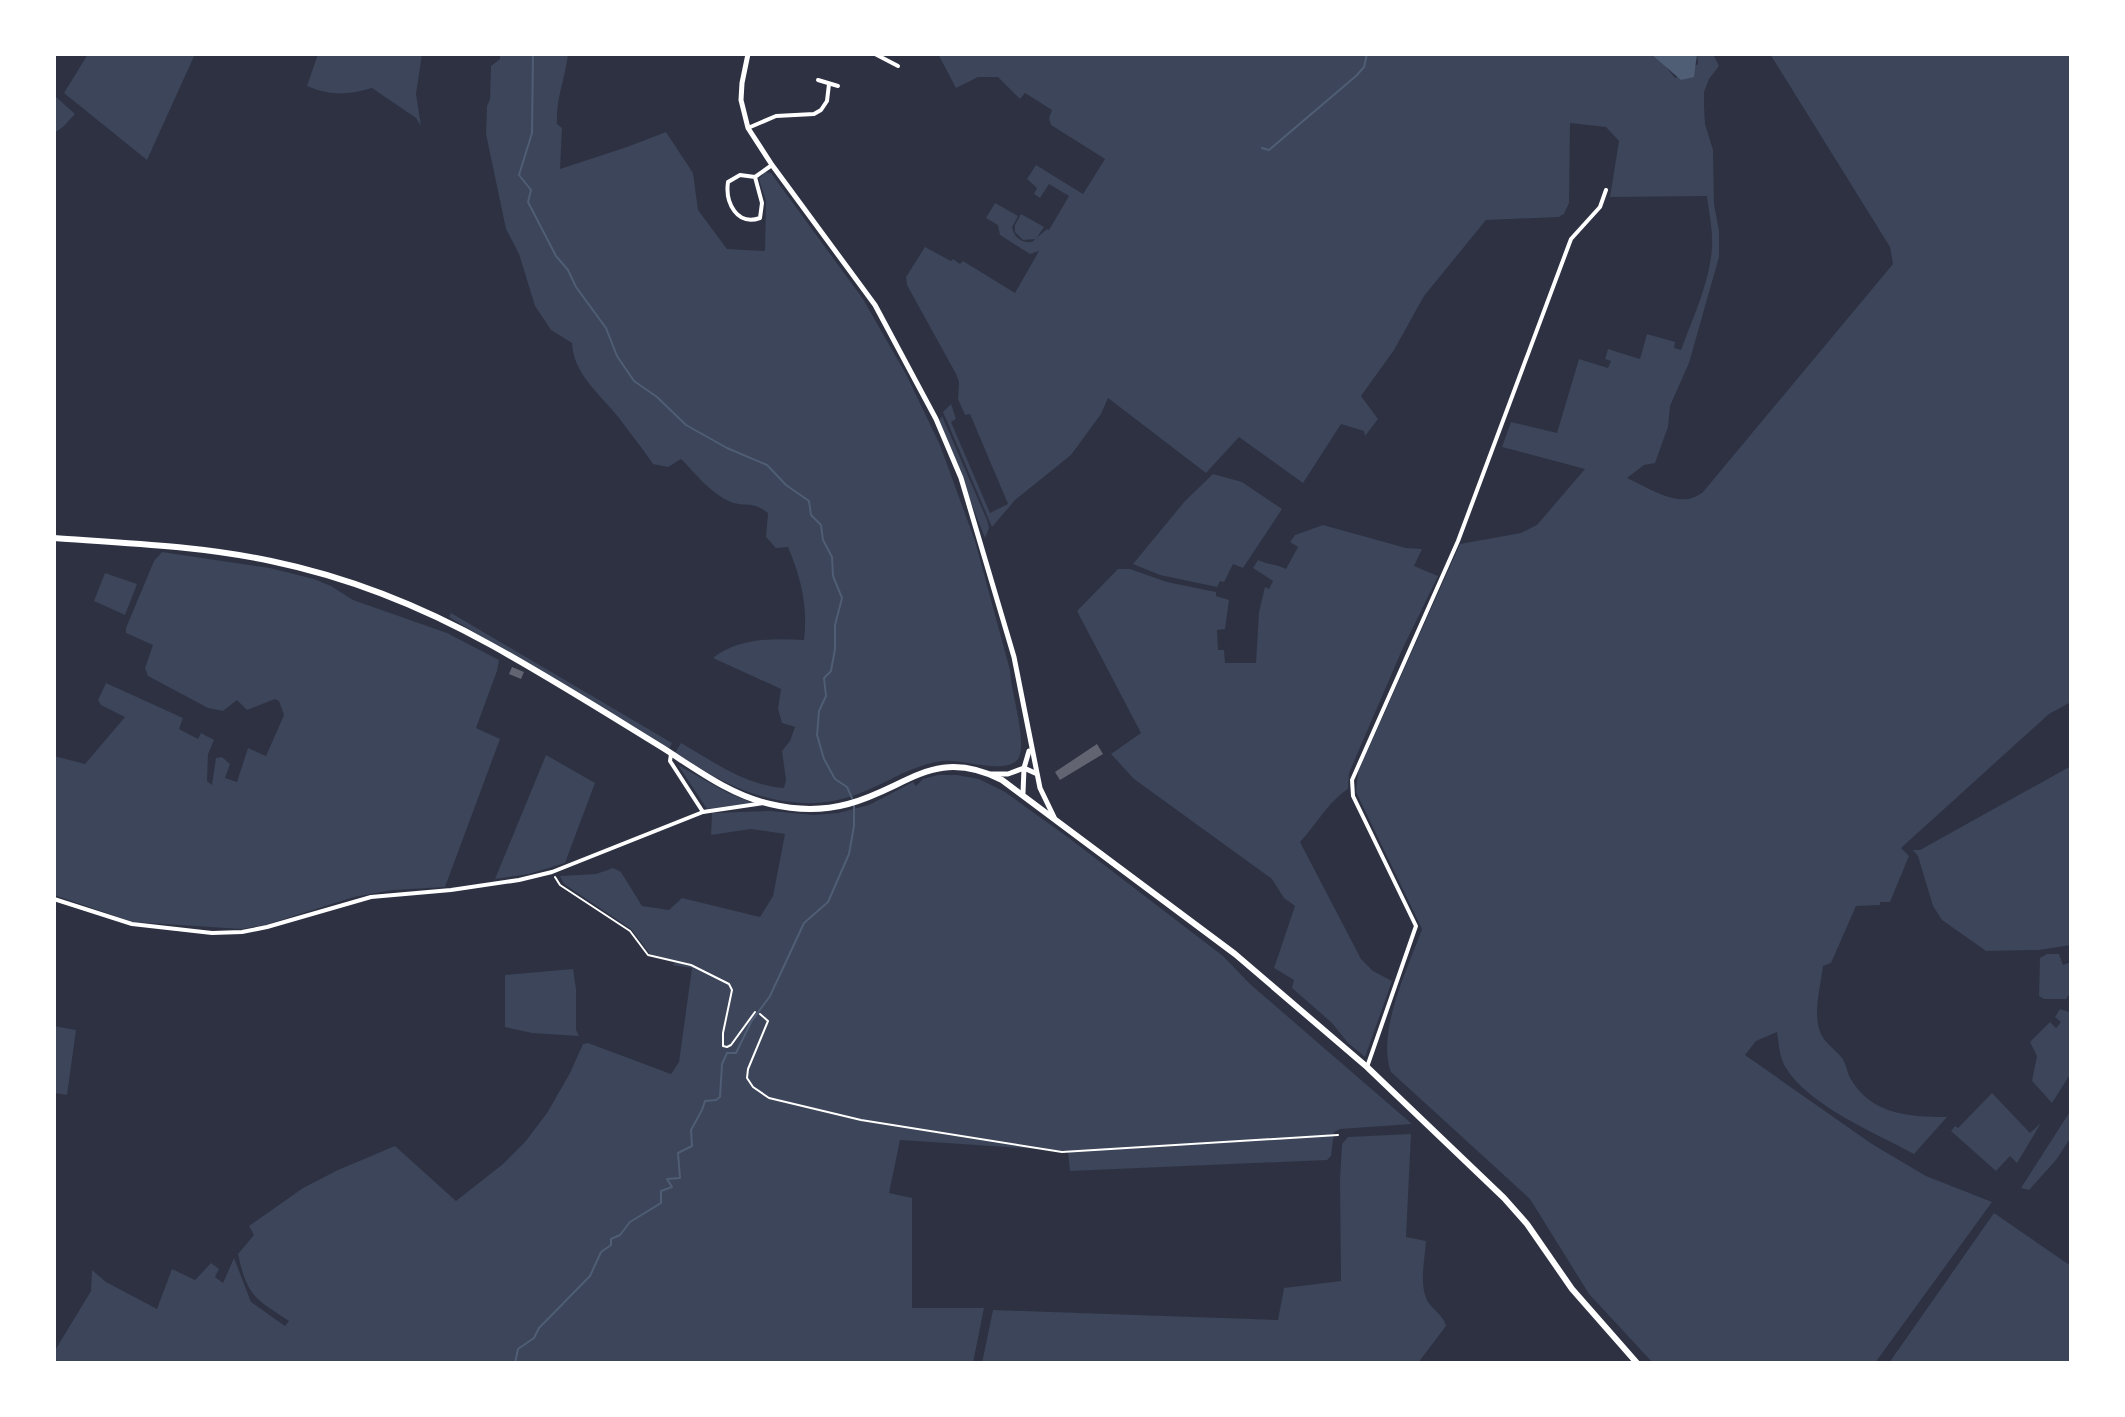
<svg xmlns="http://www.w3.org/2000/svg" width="2125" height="1417" font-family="'Fira Sans',sans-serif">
  <rect width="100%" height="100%" fill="#2d3142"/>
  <g fill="#3c4559">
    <path d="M88 54H195L147 160 64 93Z"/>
    <path d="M318 54H422L416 94 421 126 416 118 372 88C348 95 330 96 307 86Z"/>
    <path d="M500 54H568C565 81 556 96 557 124L562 128 560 169 627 147 666 132 693 173 698 210 727 249 765 251 766 201 759 179 765 172 771 173 863 299 907 376 940 445 975 541 1010 670C1011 692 1028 744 1018 759 1006 775 962 759 942 761 913 765 890 781 863 792 796 820 732 791 675 753L681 743C714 762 745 785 784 788L786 780 782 751 790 741 795 727 782 723 778 709 781 689 713 658C738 638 773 638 804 640 808 606 801 578 788 547L776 548 766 537 768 513C751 500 747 508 731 502 711 494 696 474 681 459L668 467 653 464C643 449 630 433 619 418 601 395 573 374 572 343L551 330 535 306 519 254 506 229 486 134 487 106 490 99 491 66 500 59Z"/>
    <path d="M938 54H1651L1663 63 1675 78 1698 64 1697 54H1713L1719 66 1709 79 1704 92V106L1705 124 1713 150 1714 204 1719 231V257L1689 363 1670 406 1668 427 1655 463 1644 465 1627 478C1650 488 1681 511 1703 492L1893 264 1890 247 1770 54H2071V702L2049 714 1901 848 1909 856 1890 902H1880V905L1856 906 1831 963 1823 966C1821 985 1812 1015 1821 1034 1825 1043 1836 1050 1842 1058 1847 1065 1847 1074 1852 1081 1873 1115 1911 1117 1947 1117L1914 1154C1877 1134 1808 1105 1786 1068 1779 1057 1779 1044 1777 1032L1756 1041 1745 1055 1872 1144 1926 1176 1992 1202 1875 1363H1653L1589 1294 1530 1199 1391 1072C1376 1032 1408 968 1422 929L1356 792 1358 772 1460 544 1521 533 1537 525 1585 469 1502 447 1511 422 1557 433 1579 359 1608 368 1611 361 1605 359 1608 349 1640 359 1647 334 1675 342 1674 348 1681 350C1693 317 1710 282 1712 247 1713 230 1709 213 1707 196L1610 197 1619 141 1606 127 1570 123 1569 203 1564 214 1559 217 1486 220 1424 296 1394 350 1361 396 1378 419 1365 436 1364 431 1341 424 1303 483 1239 437 1206 473 1108 398 1101 414 1071 455 1015 500 992 527 943 412 951 404 956 419 951 422 990 513 1008 504 970 414 965 415 958 399 959 382 956 374 907 285 906 277 925 247 951 261 953 259 960 264 963 261 1015 293 1039 251 1030 254 1000 235 998 225 986 218 995 203 1018 216 1012 227C1014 238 1022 243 1032 242L1047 229 1049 230 1069 196 1049 184 1040 198 1034 194 1037 188 1027 179 1036 165 1083 194 1105 159 1051 125 1049 118 1052 110 1025 93 1020 99 998 77H978L956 88Z"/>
    <path d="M54 95 75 114 63 127 54 133Z"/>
    <path d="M1021 214 1044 227 1036 239 1023 240 1015 232V225Z"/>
    <path d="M942 416 987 520 989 528 985 538 939 421Z"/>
    <path d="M1213 474 1242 482 1282 509 1243 568 1233 564 1224 582 1220 581 1217 587 1160 575 1133 564 1185 501Z"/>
    <path d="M1323 525 1406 548 1422 549 1414 566 1438 576 1402 650 1349 773 1348 789C1327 803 1317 824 1300 842L1361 959 1373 971 1392 981 1365 1057 1348 1043 1332 1023 1292 988 1294 980 1274 968 1295 906 1284 898 1272 879 1134 779 1111 754 1141 733 1077 611 1118 569H1130L1167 582 1216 592V596L1229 600 1225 629 1217 630 1218 650H1224L1225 663H1256L1259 612 1265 587 1269 589 1273 581 1253 568 1258 560C1268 565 1276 564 1286 569L1298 547 1290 542 1295 535Z"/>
    <path d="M162 552 270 568 314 579 331 586 353 600 447 633 499 660 497 671 476 728 500 739 445 887 393 890 354 897 265 925 241 929 133 922 54 895V756L85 764 125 717 101 705 98 700 106 683 183 718 179 729 198 739 201 733 214 740 208 754 207 781 212 785 216 758 222 757 230 764 225 778 237 782 248 748 266 756 284 715 279 701 275 699 247 710 237 700 223 711 208 708 148 676 145 668 153 645 126 633V628L154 561Z"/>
    <path d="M105 573 137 584 125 615 94 601Z"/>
    <path d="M451 613 672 743 669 749 449 617Z"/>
    <path d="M546 755 595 783 565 863 529 874 495 879Z"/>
    <path d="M678 765 728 793 753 803 707 809Z"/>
    <path d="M2071 766V945L2039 950 1986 951 1942 920 1933 906 1918 856 1913 850H1920Z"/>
    <path d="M938 775H957L979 779 1005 792 1069 838 1223 956 1250 984 1412 1124 1340 1129 1334 1132 1331 1156 1327 1160 1070 1171 1068 1151 900 1140 889 1193 912 1198V1308H984L973 1363H54V1352L91 1291 92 1270 106 1282 157 1309 172 1269 195 1280 211 1263 219 1269 215 1277 223 1283 234 1258 251 1302 285 1326 289 1321C255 1299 247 1296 238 1254L254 1235 249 1226 303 1188 338 1170 395 1146 456 1201 503 1164 525 1142 547 1113 570 1073 583 1044 588 1043 671 1074 679 1062 692 968 672 965 676 962 650 954 631 929 564 884 560 876 596 874 613 868 621 872 642 906 669 910 682 898 760 917 773 896 785 834 751 829 711 835 712 813 770 811 814 815 838 813 869 805 913 782 916 786 923 779Z"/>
    <path d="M2047 954H2059L2063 965 2071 962V992L2066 999H2044L2039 996 2040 958Z"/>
    <path d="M573 969 576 989V1030L579 1036 532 1033 505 1027V975Z"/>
    <path d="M2060 1009 2069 1012 2071 1017V1073L2052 1103 2032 1081 2037 1056 2030 1042 2050 1022 2056 1028 2061 1022 2055 1017Z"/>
    <path d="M54 1026 76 1030 67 1095 54 1093Z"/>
    <path d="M1992 1093 2030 1133 2041 1123 2017 1163 2010 1156 1996 1171 1951 1131 1955 1126 1958 1128Z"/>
    <path d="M2071 1110V1137L2056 1160 2029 1190 2021 1188Z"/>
    <path d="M1411 1134 1406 1237 1426 1241C1425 1258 1419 1284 1427 1300 1432 1310 1443 1314 1446 1326L1418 1363H982L993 1310 1278 1320 1284 1288 1341 1281 1340 1180 1342 1144 1348 1137Z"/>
    <path d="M1994 1213 2071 1266V1363H1889Z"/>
  </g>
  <path fill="#4f5d75" d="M1651 54H1697L1694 77 1681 80Z"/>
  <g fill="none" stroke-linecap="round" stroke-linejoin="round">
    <g stroke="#4f5d75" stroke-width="2">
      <path d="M533 54 532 133 519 175 531 190 528 202 556 256 568 270 576 287 606 328 617 356 634 381 657 397 686 425 727 448 767 465 786 485 809 501 811 515 821 525 823 540 832 557 833 576 842 598 835 625V649L831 671 824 678 826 696 819 711 817 735 824 759 835 779 847 787 852 798"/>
      <path d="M1262 148 1269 150 1356 76 1364 67 1367 54"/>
      <path d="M515 1363 518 1349 534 1338 539 1328 590 1276 601 1252 611 1245V1239L620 1235 630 1222 661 1203V1191L672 1187 667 1179 680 1178 678 1153 692 1146 691 1130 702 1110 705 1101 716 1100 720 1097 722 1064 727 1053H736L751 1022 770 996 804 923 828 902 849 854 854 826V804"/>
    </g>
  </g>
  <g fill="#626471">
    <path d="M512 667 524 672 521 679 509 674Z"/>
    <path d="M1097 744 1103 754 1060 780 1055 772Z"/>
  </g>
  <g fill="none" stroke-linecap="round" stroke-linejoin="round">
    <g stroke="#fff" stroke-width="2">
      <path d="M555 877 560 885 630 931 648 955 691 965 729 984 732 990 723 1033V1046L727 1047 731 1045 755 1012"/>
      <path d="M760 1014 768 1021 748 1069 747 1078 753 1087 769 1098 861 1120 1062 1152 1338 1135"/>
    </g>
    <g stroke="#fff" stroke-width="4">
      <path d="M875 54 898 66"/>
      <path d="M818 80 838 86"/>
      <path d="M748 128 776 116 814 114 821 110 827 101 829 84"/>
      <path d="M755 177 740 175 728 182C725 203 737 226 760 218L762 203 755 177 772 165"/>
      <path d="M54 701V704"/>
      <path d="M671 754 670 761 703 812"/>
      <path d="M54 899 132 924 212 933 242 932 267 927 371 897 451 890 519 880 552 872 703 812 764 803"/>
      <path d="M1367 1067 1416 926 1353 796 1352 780 1458 541 1571 239 1600 207 1606 190"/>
    </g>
    <g stroke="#fff" stroke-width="5">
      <path d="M748 54 742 83 741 100 748 128 772 165 875 305 936 419 961 478 1014 657 1040 788 1054 817"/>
      <path d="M991 774H1008L1024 768 1035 773"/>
      <path d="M1023 793 1024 768 1029 751"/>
    </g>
    <path stroke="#fff" stroke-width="6" d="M54 538C126 543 200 546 271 561 348 577 423 607 491 645 549 677 606 713 663 748 696 769 730 795 770 804 795 810 822 811 848 804 908 788 934 746 1002 780L1235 954 1367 1067 1504 1198 1527 1224 1572 1289 1637 1363"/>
  </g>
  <rect width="2125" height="1417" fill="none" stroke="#ffffff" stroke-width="112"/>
</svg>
